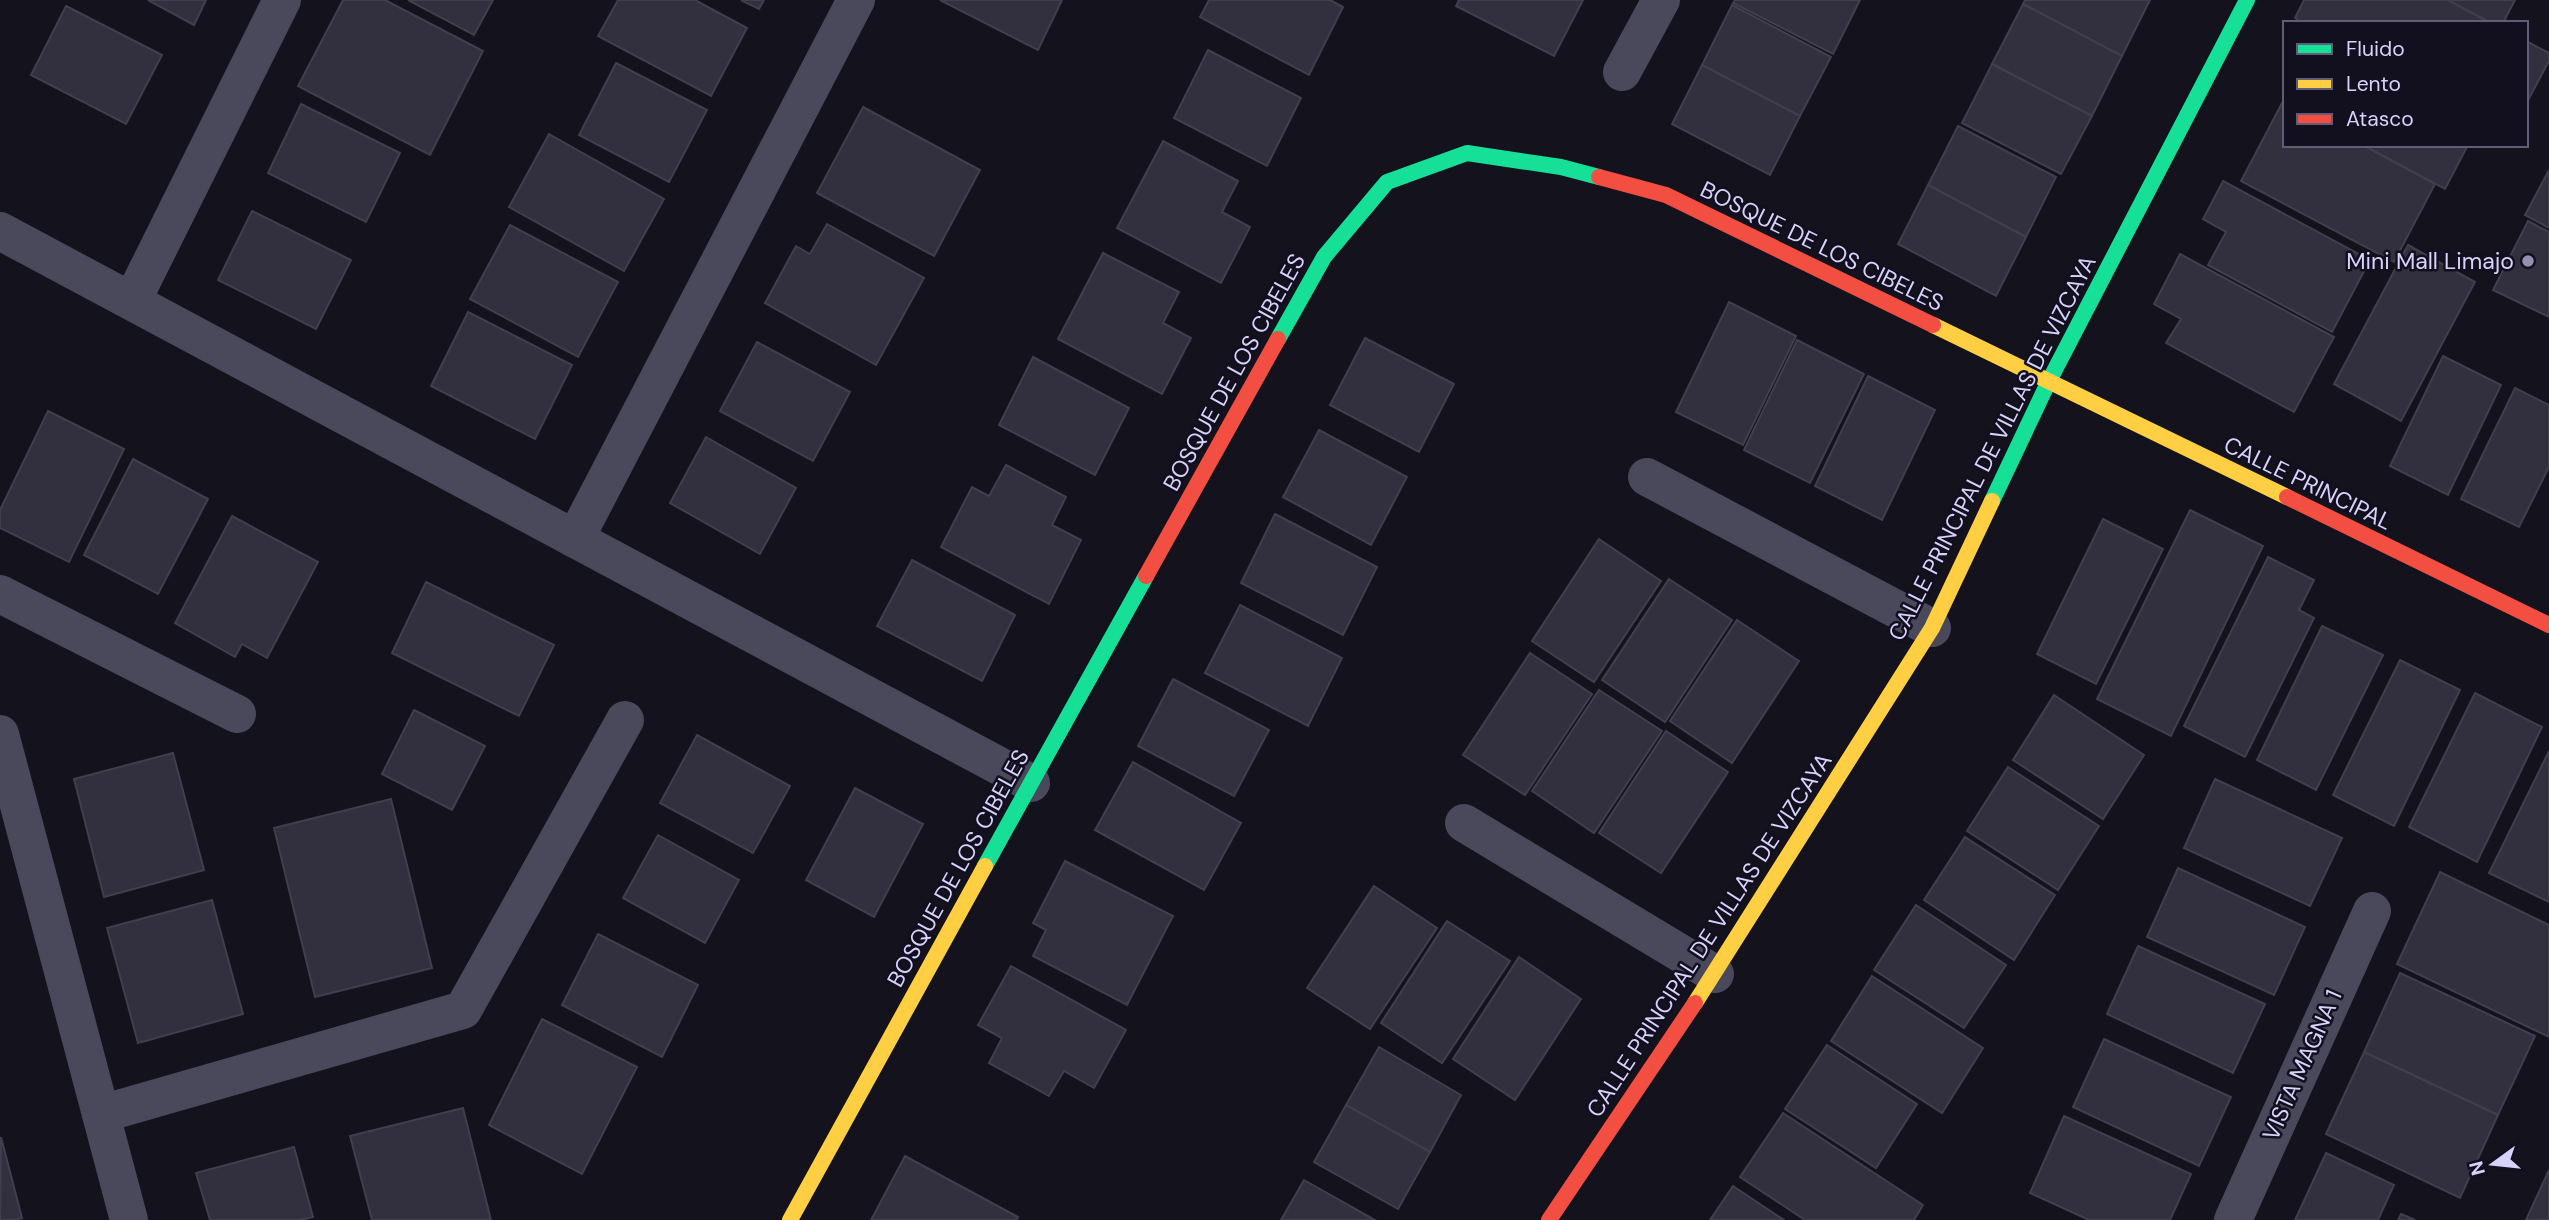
<svg xmlns="http://www.w3.org/2000/svg" width="2549" height="1220" font-family="'DM Sans',sans-serif">
  <rect width="100%" height="100%" fill="#14121c"/>
  <g fill="#32303e" stroke="#413e4e" stroke-width="2">
    <path d="M148 0H206L194 25Z"/>
    <path d="M343 0H385L483 51 430 155 298 86Z"/>
    <path d="M408 0H493L474 35Z"/>
    <path d="M618 0H695L747 28 711 96 598 36Z"/>
    <path d="M741 0H764L759 9Z"/>
    <path d="M940 0H1062L1038 50Z"/>
    <path d="M1209 0H1330L1343 7 1309 75 1200 17Z"/>
    <path d="M1459 0H1583L1554 56 1456 6Z"/>
    <path d="M1735 0H1860L1833 54 1733 3Z"/>
    <path d="M2025 0H2150L2122 56 2023 4Z"/>
    <path d="M2304 0H2448L2491 23H2303L2295 18Z"/>
    <path d="M2448 0H2515L2503 23H2491Z"/>
    <path d="M2023 4 2122 56 2092 116 1992 64Z"/>
    <path d="M1732 5 1831 57 1800 116 1702 65Z"/>
    <path d="M66 6 162 55 126 124 31 75Z"/>
    <path d="M2526 41 2549 53V61L2526 104Z"/>
    <path d="M1208 50 1301 98 1267 166 1174 118Z"/>
    <path d="M616 63 707 110 669 182 579 135Z"/>
    <path d="M1992 64 2092 116 2061 174 1962 123Z"/>
    <path d="M1702 65 1800 116 1770 175 1672 124Z"/>
    <path d="M2282 103 2285 104V145H2363L2435 184 2394 262 2241 181Z"/>
    <path d="M301 104 400 153 366 222 268 173Z"/>
    <path d="M863 107 980 170 934 256 817 193Z"/>
    <path d="M1958 126 2056 177 2026 237 1928 185Z"/>
    <path d="M549 134 664 199 624 271 509 207Z"/>
    <path d="M1163 141 1238 181 1222 212 1250 227 1221 283 1117 228Z"/>
    <path d="M2363 145H2468L2445 189Z"/>
    <path d="M2549 170V228L2525 215Z"/>
    <path d="M2223 181 2370 260 2332 332 2208 265 2226 232 2203 219Z"/>
    <path d="M1928 185 2026 237 1996 296 1898 244Z"/>
    <path d="M252 211 351 260 316 329 218 280Z"/>
    <path d="M2528 221 2549 232V317L2493 290Z"/>
    <path d="M827 224 924 278 876 365 765 303 796 246 810 254Z"/>
    <path d="M510 225 618 282 578 357 470 299Z"/>
    <path d="M2408 245 2475 282 2401 421 2334 384Z"/>
    <path d="M1103 253 1179 292 1163 323 1191 338 1162 394 1058 339Z"/>
    <path d="M2180 254 2334 337 2294 412 2166 343 2181 319 2154 304Z"/>
    <path d="M1729 302 1796 336 1743 445 1676 412Z"/>
    <path d="M468 312 572 365 535 439 431 386Z"/>
    <path d="M1365 338 1454 384 1419 452 1330 405Z"/>
    <path d="M1797 340 1864 374 1810 483 1744 450Z"/>
    <path d="M757 342 850 392 813 461 720 411Z"/>
    <path d="M2443 356 2501 385 2448 495 2390 466Z"/>
    <path d="M1033 357 1129 408 1095 475 999 425Z"/>
    <path d="M1868 376 1935 410 1882 520 1815 486Z"/>
    <path d="M2515 388 2549 405V467L2519 527 2461 499Z"/>
    <path d="M48 411 124 449 69 562 0 528V510Z"/>
    <path d="M1319 430 1407 477 1371 545 1283 497Z"/>
    <path d="M706 437 796 488 760 554 670 503Z"/>
    <path d="M133 459 208 499 158 594 84 555Z"/>
    <path d="M1006 465 1066 497 1052 525 1081 540 1049 604 941 547 972 487 989 496Z"/>
    <path d="M2190 510 2263 546 2171 736 2097 699Z"/>
    <path d="M1275 514 1377 567 1343 635 1241 583Z"/>
    <path d="M232 516 318 562 267 658 242 644 235 657 175 623Z"/>
    <path d="M2103 519 2163 549 2096 684 2037 654Z"/>
    <path d="M1599 539 1661 581 1594 682 1532 641Z"/>
    <path d="M2268 557 2314 580 2299 610 2314 618 2245 757 2184 726Z"/>
    <path d="M912 560 1015 615 982 681 877 626Z"/>
    <path d="M1669 579 1732 620 1665 722 1602 680Z"/>
    <path d="M426 582 554 645 519 716 392 653Z"/>
    <path d="M1240 605 1342 658 1308 726 1205 673Z"/>
    <path d="M1737 620 1799 661 1732 763 1670 721Z"/>
    <path d="M2322 626 2383 655 2316 790 2257 760Z"/>
    <path d="M1530 653 1592 694 1525 795 1463 755Z"/>
    <path d="M2400 660 2460 690 2394 826 2333 795Z"/>
    <path d="M1173 679 1269 730 1234 796 1138 746Z"/>
    <path d="M1599 690 1662 731 1594 833 1532 791Z"/>
    <path d="M2475 693 2542 727 2477 862 2409 827Z"/>
    <path d="M2054 695 2144 755 2103 819 2013 760Z"/>
    <path d="M414 710 485 746 452 810 382 774Z"/>
    <path d="M1666 731 1728 772 1661 873 1599 833Z"/>
    <path d="M697 735 790 786 753 853 660 803Z"/>
    <path d="M2549 751V902L2489 873Z"/>
    <path d="M173 753 204 870 104 897 74 779Z"/>
    <path d="M1133 762 1241 823 1204 890 1095 830Z"/>
    <path d="M2008 767 2099 826 2058 890 1967 831Z"/>
    <path d="M2215 779 2342 838 2310 906 2184 848Z"/>
    <path d="M855 788 923 824 874 917 806 880Z"/>
    <path d="M391 799 432 968 315 997 274 828Z"/>
    <path d="M658 835 739 880 705 943 623 898Z"/>
    <path d="M1965 837 2055 895 2014 960 1924 900Z"/>
    <path d="M1065 861 1173 916 1127 1005 1033 956 1046 930 1033 923Z"/>
    <path d="M2178 868 2305 927 2274 995 2147 937Z"/>
    <path d="M2440 872 2549 925V1037L2397 964Z"/>
    <path d="M1374 886 1437 928 1370 1029 1307 988Z"/>
    <path d="M212 900 243 1014 138 1043 107 928Z"/>
    <path d="M1916 905 2006 965 1964 1028 1874 970Z"/>
    <path d="M1447 921 1510 961 1442 1063 1381 1023Z"/>
    <path d="M598 934 698 985 662 1057 562 1005Z"/>
    <path d="M2138 946 2265 1004 2233 1073 2107 1014Z"/>
    <path d="M1519 957 1581 999 1515 1100 1453 1059Z"/>
    <path d="M1011 966 1126 1030 1094 1088 1064 1071 1049 1096 989 1063 1002 1038 978 1025Z"/>
    <path d="M2400 973 2535 1036 2498 1115 2364 1052Z"/>
    <path d="M1872 976 1983 1048 1942 1113 1831 1041Z"/>
    <path d="M542 1019 637 1067 582 1174 489 1125Z"/>
    <path d="M2104 1039 2231 1097 2199 1166 2073 1107Z"/>
    <path d="M1827 1045 1917 1104 1876 1168 1785 1109Z"/>
    <path d="M1379 1047 1461 1095 1430 1152 1346 1105Z"/>
    <path d="M2364 1052 2498 1115 2460 1198 2326 1134Z"/>
    <path d="M1346 1105 1430 1152 1398 1209 1314 1162Z"/>
    <path d="M463 1108 491 1220H372L350 1136Z"/>
    <path d="M1783 1113 1923 1205 1914 1220H1805L1740 1177Z"/>
    <path d="M2064 1116 2191 1174 2170 1220H2089L2030 1193Z"/>
    <path d="M1 1137 22 1218 15 1220H0Z"/>
    <path d="M294 1147 313 1217 300 1220H210L196 1173Z"/>
    <path d="M2326 1153 2394 1185 2378 1220H2295Z"/>
    <path d="M905 1156 1018 1217 1017 1220H871Z"/>
    <path d="M2549 1170V1220H2526Z"/>
    <path d="M1304 1180 1375 1220H1281Z"/>
    <path d="M1733 1186 1784 1220H1710Z"/>
    <path d="M2401 1214 2415 1220H2398Z"/>
  </g>
  <g fill="none" stroke-linecap="round" stroke-linejoin="round">
    <g stroke="#4a485b" stroke-width="38">
      <path d="M1622 72 1661 0"/>
      <path d="M0 231 1031 783"/>
      <path d="M132 301 282 0"/>
      <path d="M1647 477 1932 628"/>
      <path d="M575 539 856 0"/>
      <path d="M0 594 237 714"/>
      <path d="M0 734 129 1220"/>
      <path d="M1464 823 1715 974"/>
      <path d="M101 1114 463 1010 625 720"/>
      <path d="M2233 1220 2372 911"/>
    </g>
    <g stroke="#16e098" stroke-width="16">
      <path d="M1278 339 1324 257 1387 182 1467 153 1561 167 1599 177"/>
      <path d="M1992 501 2048 383 2247 0"/>
      <path d="M985 866 1146 576"/>
    </g>
    <g stroke="#ffcf43" stroke-width="16">
      <path d="M1933 325 2287 497"/>
      <path d="M1695 1003 1932 628 1992 501"/>
      <path d="M790 1220 985 866"/>
    </g>
    <g stroke="#f24e42" stroke-width="16">
      <path d="M1599 177 1666 195 1933 325"/>
      <path d="M2287 497 2549 625"/>
      <path d="M1146 576 1278 339"/>
      <path d="M1549 1220 1695 1003"/>
    </g>
  </g>
  <circle fill="#938fac" stroke="#120f1f" stroke-width="2.5" cx="2528" cy="261" r="7"/>
  <g text-anchor="middle" dominant-baseline="central" stroke-width="5" stroke-linejoin="round" paint-order="stroke">
    <g font-size="23" fill="#d7d2f9" stroke="#120f1f">
      <text transform="translate(1822 246) rotate(26)">BOSQUE DE LOS CIBELES</text>
      <text transform="translate(1234 372) rotate(-61)">BOSQUE DE LOS CIBELES</text>
      <text transform="translate(1992 448) rotate(-63)">CALLE PRINCIPAL DE VILLAS DE VIZCAYA</text>
      <text transform="translate(2308 483) rotate(26)">CALLE PRINCIPAL</text>
      <text transform="translate(958 868) rotate(-61)">BOSQUE DE LOS CIBELES</text>
      <text transform="translate(1709 935) rotate(-57)">CALLE PRINCIPAL DE VILLAS DE VIZCAYA</text>
      <text transform="translate(2302 1065) rotate(-66)">VISTA MAGNA 1</text>
    </g>
    <g font-size="23" fill="#d7d2f9" stroke="#120f1f" text-anchor="end">
      <text x="2514" y="261">Mini Mall Limajo</text>
    </g>
  </g>
  <rect x="2283" y="21" width="245" height="126" fill="#120f1f" stroke="#615d76" stroke-width="2"/>
  <rect x="2297" y="44" width="35" height="10" fill="#16e098" stroke="#615d76" stroke-width="2"/>
  <text x="2346" y="56" font-size="21" fill="#d7d2f9">Fluido</text>
  <rect x="2297" y="79" width="35" height="10" fill="#ffcf43" stroke="#615d76" stroke-width="2"/>
  <text x="2346" y="91" font-size="21" fill="#d7d2f9">Lento</text>
  <rect x="2297" y="114" width="35" height="10" fill="#f24e42" stroke="#615d76" stroke-width="2"/>
  <text x="2346" y="126" font-size="21" fill="#d7d2f9">Atasco</text>
  <g transform="translate(2493 1164) rotate(255)" stroke="#120f1f" stroke-width="5" paint-order="stroke">
  <path d="M0-5L12 26L0 18L-12 26Z" fill="#d7d2f9"/>
  <text y="-10" font-size="19" font-weight="bold" text-anchor="middle" fill="#d7d2f9">N</text>
  </g>
</svg>
